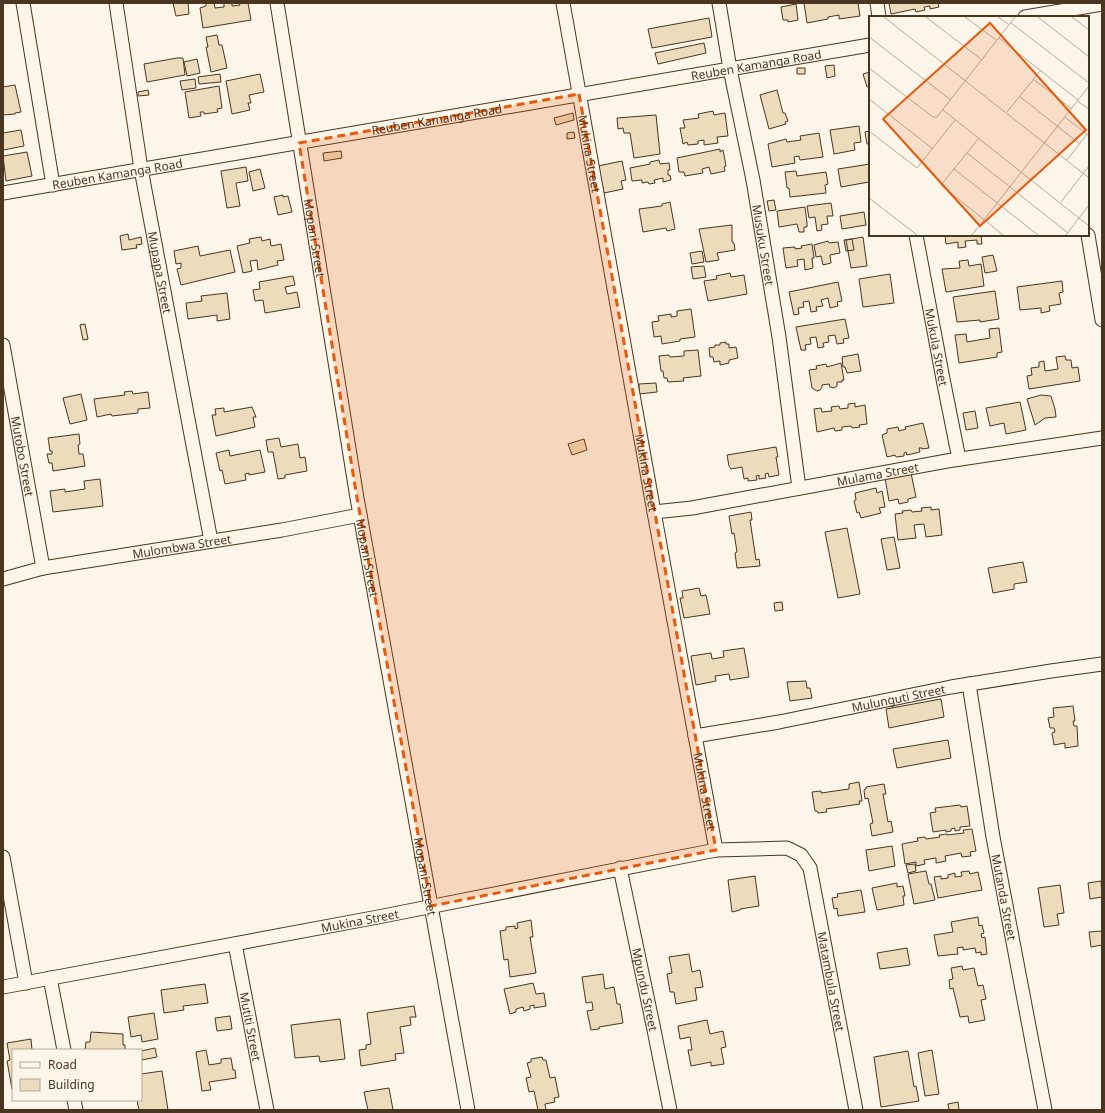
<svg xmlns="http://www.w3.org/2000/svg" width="1105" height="1113" font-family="'Noto Sans',sans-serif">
<rect width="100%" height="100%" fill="#fbf6e9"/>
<path fill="#ecdcbc" stroke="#4a3520" d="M173 3H188L189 14 176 16Z
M206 3H214L215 8 224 7V3H232V6L240 5 239 3H248L251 20 203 28 200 8 206 6Z
M804 3H858L860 16 839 19V15L828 17V19L807 23Z
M889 3H938L939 7 930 9V6L924 7 925 10 916 12 915 9 891 14Z
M796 4 798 20 788 22V20H783L781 7Z
M709 18 712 37 652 48 648 29Z
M217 35 219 45H222L227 68 211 72 206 47H208L206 37Z
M704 43 706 53 658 64 655 53Z
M177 58H183L185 75 147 82 144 64Z
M197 59 200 73 187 76 184 62Z
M834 65 835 76 827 78 825 66Z
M797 68H805V74H797Z
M870 72V86L867 87 863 74Z
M220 74 221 82 199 84 198 77Z
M260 74 264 92 249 95 251 103H248L250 110 232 114 226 81Z
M195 79 196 88 182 90 180 81Z
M15 85 21 112 15 113V114L3 115V87Z
M219 86 222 108 217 109 218 112 204 114V112H200L201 116 189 118 185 92Z
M148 90 149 95 138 96V92Z
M777 90 783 113H785L788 121 785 122 786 124 769 129 760 95Z
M713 111 714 115 725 113 728 136 717 137 718 143 704 145V140L698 141V144L688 145 687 142 683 144 680 128H685L683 120 699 118 698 114Z
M573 113 574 120 556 125 554 118Z
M656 115 660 154 634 158 630 133H624L623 128 618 129 617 118Z
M859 126 861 142 854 143 855 150 834 154 830 130Z
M21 130 24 146 3 150V133Z
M870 131V144H867L865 132Z
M574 132 575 138 567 139V133Z
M819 133 823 157 800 160 799 156 794 157 795 163 772 167 768 144 786 139 787 142 801 140 800 136Z
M720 149V152L723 150 726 166 724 167 725 171 711 174 709 167 702 169 703 173 685 176 684 172H679L677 158Z
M341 151 342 158 324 161 323 153Z
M27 152 32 176 6 181 3 156Z
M659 160 660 164 669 163 670 170H668V175H670L671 180 663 182V178L654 180 655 183 649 184 648 182 642 183V180L632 181 630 168 650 164V162Z
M622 161 626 180 621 181 623 189 604 193 598 166Z
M870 164V188L869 182 841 187 838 169Z
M246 167 248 181 236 183 240 206 227 208 221 171Z
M260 169 265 188 253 191 249 172Z
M796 171 797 176 826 172 828 184 825 185 826 193 790 197 789 188H787L785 172Z
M283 195V197L288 196 292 212 278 215 274 197Z
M774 200 776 210 769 211 767 201Z
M670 202 675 229 667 231 666 228 643 232 639 209 662 206V204Z
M831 203 833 216H827L828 224 821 225 822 230 817 231 815 217 809 218 807 206Z
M805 207 807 223V227H804V232H799L797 224 779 227 777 211Z
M864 212 866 225 842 229 840 216Z
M732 225V242L734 243 735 250 717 253 719 260 706 262 699 229Z
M128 234 129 240 141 237 142 244 136 245 137 248 122 250 120 236Z
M945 235H981L982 244H977V240L965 241 966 247 958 248V242L946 244Z
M261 237 262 241 270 239 271 246 281 244 284 260 277 261 278 265 258 270 257 260 250 261 252 271 243 273 237 246 250 243 249 239Z
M863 237 867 266 851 268 846 240Z
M852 239 854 250 846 251 844 240Z
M828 241 829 243 838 242 840 253 830 255 831 263 823 265 821 256 816 257 814 245Z
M812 244 814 258H812L813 268 805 270 804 259 797 260 798 266 786 268 783 248 795 247V249L802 248 801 246Z
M198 246 200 256 230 250 235 272 181 285 177 269 181 268V263L176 264 174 251Z
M702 251 704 262 692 264 690 253Z
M993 255 997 271 985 273 982 257Z
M968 260 969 266 981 264 984 286 946 292 942 269 960 268 959 261Z
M704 266 706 277 693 279 691 267Z
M730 273 731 277 744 275 747 294 708 301 704 281 717 279 716 276Z
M890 274 894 303 863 307 859 279Z
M293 276 295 285 285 287 287 294 297 292 300 307 265 313 263 300 255 301 253 290 260 289 259 282Z
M1062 281 1063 292 1059 293 1061 304 1049 306 1050 311 1041 313V308L1020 310 1017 287Z
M838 282 842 301 837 302 838 306 830 308 828 298 821 300 823 306 816 307 817 311 811 312 809 301 803 302 804 307 798 308 799 314 794 315 789 292Z
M995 291 999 319 980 322V320L957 322 953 297Z
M227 293 230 319 217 321V315L188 319 186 303 202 301 201 296Z
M691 309 695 337 680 339V341L662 344 661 336 654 337 652 322 659 321 658 316 671 314V317L677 316V311Z
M845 319 849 338 843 339 844 343 837 344 835 335 828 336 829 342 823 343 824 347 818 348 816 337 810 338 811 344 805 345 806 350H801L796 327Z
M85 324 88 339 83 340 80 325Z
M999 328 1002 352 997 353V357L959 363 955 335 966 334 967 342 990 338 989 329Z
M726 342V344H729V348L736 347 738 358 729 360V363L720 365V361L714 362 713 357H710L709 348 715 347V345H720V343Z
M698 350 701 376 683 378 684 381 668 382 667 378H664L663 371H661L659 356 669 355 670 357 684 356V351Z
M858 354 861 371 847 373 845 367H843L842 357Z
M1065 356 1066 360H1071L1072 368 1078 367 1080 381 1029 389 1027 376 1032 375 1031 368 1039 367V362L1044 361 1045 371 1058 369 1056 357Z
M841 363 844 380H842V382H837V386L834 388 830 387 829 384 822 385V387L820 390 817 391 812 388 809 370 817 369 816 366 826 364 827 367Z
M656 383 657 392 639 394V384Z
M132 391 133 394 148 392 150 408 138 409V413L112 416 111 414 97 417 94 399 125 395 124 392Z
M81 394 87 420 70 424 63 398Z
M1041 395 1051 396 1055 409 1056 417 1045 418 1035 425 1027 399Z
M1020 402 1026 430 1006 434 1004 423 990 426 986 408Z
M855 403V407L865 405 867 424 859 425 860 427 852 428 851 426 842 427V430L835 431 834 428 817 432 814 409 821 408 822 412 832 411 831 407 839 406 840 409 848 408V404Z
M252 407 256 417H253L255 427 216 436 212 415H216L215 409 224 408V412Z
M975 411 978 428 966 430 963 413Z
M923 423 929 448 922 449V448H919L920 452 907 455 906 452 904 453V456L896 457 895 455 887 457 882 435 887 433V429L898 427 899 431 906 429 905 427Z
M79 434 80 444 78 445 79 454H83L85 466 53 471 52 463H49L47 454H52V451H50L48 438Z
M279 438 281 447 298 444 300 458 305 457 307 471 285 475V478L278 479 273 452H268L266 440Z
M584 439 587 450 572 455 568 444Z
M776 447 778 457H776L779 475 769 477 768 473 765 474 766 478 759 479V475L756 476 757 480 748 481V478L744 479 742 467 731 469 729 466 727 455Z
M229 450 230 456 260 450 265 472 249 475V473L245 474 246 480 225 484 222 470 220 471 216 453Z
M911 473 916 497 908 499V502L899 504 898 499 889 501 885 478Z
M100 479 103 506 53 512 50 491 65 489V492L85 489 84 481Z
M876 488 877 493 882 491 885 507 879 508 881 513 861 518 859 512 857 513 854 501 856 500 855 493Z
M931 507V510L939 509 942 535 926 537 924 524 914 525 916 538 898 540 895 514 903 513 902 511 911 510 912 512 922 511 921 508Z
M751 512 752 520H750L756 560 759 559 760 566 737 568 735 553 737 552 734 533 732 534 729 516Z
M847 528 860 594 838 598 825 532Z
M894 537 900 568 887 570 881 539Z
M1023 562 1027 582 1014 584V589L993 593 988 568Z
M699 588 701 596 706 595 710 614 684 618 680 598H683L682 591Z
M782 602 783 610 775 611 774 603Z
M744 648 749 677 730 680 729 674 715 676 716 681 696 685 691 656 711 653 712 659 724 657 723 651Z
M806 681 807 688H810L812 698 790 701 787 682Z
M941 699 944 717 889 728 886 709Z
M1073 706 1075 721H1073L1074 726H1077L1078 746 1065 748V743L1054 745 1052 733 1055 732 1054 728H1050L1048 718 1054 717 1053 708Z
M948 740 951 758 897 768 893 749Z
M859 782 862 801H859L860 804 826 809 827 812 818 813 817 811H815L812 792 821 791V793L849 789V784Z
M884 784 886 794H883L888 822 891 821 893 832 872 836 870 824 873 823 868 798 865 799 864 790 866 789V787Z
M960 805 961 807 967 806 970 826 960 827V830L955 831V828L951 829V831L946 832V830L933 832 930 813 936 812 935 808Z
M972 829 976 851 970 852 971 856 962 857 961 853 945 856 946 861 936 863V858L924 860 925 864 916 866V862L905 864 902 844 918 841 917 838 925 837 926 839 940 837 939 835 947 834V835L964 833 963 830Z
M892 846 895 866 869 871 866 850Z
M915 864 916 871 908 873 906 865Z
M926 871 929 884H931L935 900 914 904 908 874Z
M969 871 970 874 978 872 982 890 938 898 934 877 941 876V879L948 878V875L955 873V877L962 876 961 872Z
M755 876 759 906 740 909V910L732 912 728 880Z
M1101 881 1102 897 1090 899 1088 883Z
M897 883V887L903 886 905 896H903L904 905 877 910 872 888Z
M1060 885 1064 913 1057 914 1059 925 1044 927 1038 888Z
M861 890 865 912 838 916 837 908 834 909 832 898 838 897 837 894Z
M978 917 979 926 982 925 984 933 981 934 982 938 985 937 987 954 981 955V952L976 953 975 948 963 950V947L957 948 958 954 938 956 934 935 953 932 951 922Z
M531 920 533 937H530L536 973 510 977 508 959 504 960 500 931 506 930V927L515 926V929L518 928 517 923Z
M1102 931V945L1091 947 1089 932Z
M907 948 910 965 880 969 877 953Z
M689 954 692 972 700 970 703 987 695 988 697 1000 676 1004 674 992H670L667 974 672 973 669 957Z
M962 966 963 970 974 968 978 986 983 985 986 999 981 1000 985 1020 969 1023 968 1016 960 1017 953 988 950 989 949 980 953 979 951 968Z
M603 974 605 989 614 987 617 1004H620L623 1023 599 1027V1029L591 1030 587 1011 593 1010V1009L592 1002 586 1003 582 977Z
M533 983 536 994 544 993 546 1006 534 1008V1005L530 1006V1009L524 1011 523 1007 516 1009V1012L510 1014 504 989Z
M205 984 208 1003 183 1006 184 1010 164 1013 161 990Z
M414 1006 416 1017H410L411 1025 400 1027 404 1053 395 1054 396 1060 361 1066 359 1050 366 1049V1045L371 1044 367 1013Z
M154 1013 158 1039 142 1042 141 1035 131 1037 128 1017Z
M230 1016 232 1029 217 1031 215 1018Z
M340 1019 345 1059 320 1062 319 1056 295 1058 291 1025Z
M707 1020 710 1034 723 1031 726 1047 721 1048 724 1064 711 1066V1062L691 1066 688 1050H692L690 1037 680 1039 678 1026Z
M91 1032 123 1034V1045H125V1050H85L86 1042H90Z
M31 1039 32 1050H13L12 1089 7 1061 10 1060 7 1043Z
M155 1048 157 1057 142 1060 141 1051Z
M206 1050 209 1065 221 1063V1059L231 1058 233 1070H235L236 1078 209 1082 211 1090 202 1091 196 1052Z
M932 1050 939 1094 925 1096 918 1053Z
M908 1051 914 1087 916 1086 919 1101 881 1107 874 1057Z
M542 1057 543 1060H546L550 1078 555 1077 559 1097 554 1098 555 1102 545 1104 546 1110H538L534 1091 529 1092 526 1078 531 1077 527 1063 531 1062V1059Z
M162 1071 168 1110H139L137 1100H141V1074Z
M389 1088 393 1110H368L364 1092Z
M958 1102 959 1110H949L948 1104Z"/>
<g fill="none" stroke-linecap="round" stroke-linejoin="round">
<defs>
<g id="minor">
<path d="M23 3 53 185"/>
<path id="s1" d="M116 3 141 169 211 541"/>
<path id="s2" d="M277 3 357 498 468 1110"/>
<path id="s3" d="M563 3 654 512 716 850"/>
<path id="s4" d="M719 3 730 69 753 180 779 337 799 488"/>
<path d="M877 3 879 17"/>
<path d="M1025 17 1102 4"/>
<path id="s5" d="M3 193 870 45"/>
<path id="s6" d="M916 235 943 379 959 459"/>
<path d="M1088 235 1102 320"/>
<path id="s7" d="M3 345 43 568"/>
<path id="s8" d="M654 512 692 508 947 461 1102 438"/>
<path id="s9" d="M3 579 43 568 282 530 360 515"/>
<path id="s10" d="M969 684 993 837 1045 1110"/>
<path id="s11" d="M695 736 779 722 951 687 1051 671 1102 664"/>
<path d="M3 857 26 983"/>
<path id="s12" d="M620 868 653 1025 670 1110"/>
<path id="s13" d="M235 944 267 1110"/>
<path d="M50 978 64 1050"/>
<path id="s14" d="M3 987 378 917 716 850 787 848 801 855 810 868 856 1110"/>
<path d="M74 1100 76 1110"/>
</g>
</defs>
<use href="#minor" stroke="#4a3520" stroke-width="15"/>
<use href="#minor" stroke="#fbf6e9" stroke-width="13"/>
</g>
<path fill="#e8590c" fill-opacity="0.2" stroke="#e8590c" stroke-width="3" stroke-dasharray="8 5" stroke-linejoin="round" d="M579 94 716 850 431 906 357 498 299 143Z"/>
<g text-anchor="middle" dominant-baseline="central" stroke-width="3" stroke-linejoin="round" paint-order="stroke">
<g font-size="12" fill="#4a3520" stroke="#fbf6e9">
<text stroke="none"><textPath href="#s5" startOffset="764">Reuben Kamanga Road</textPath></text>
<text stroke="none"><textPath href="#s5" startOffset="440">Reuben Kamanga Road</textPath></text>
<text stroke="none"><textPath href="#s3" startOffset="153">Mukina Street</textPath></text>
<text stroke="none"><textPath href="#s5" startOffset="116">Reuben Kamanga Road</textPath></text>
<text stroke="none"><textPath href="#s2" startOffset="238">Mopani Street</textPath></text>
<text stroke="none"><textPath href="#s4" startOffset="246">Musuku Street</textPath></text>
<text stroke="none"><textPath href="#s1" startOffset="273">Mupapa Street</textPath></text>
<text stroke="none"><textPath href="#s6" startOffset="114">Mukula Street</textPath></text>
<text stroke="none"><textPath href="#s7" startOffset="113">Mutobo Street</textPath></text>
<text stroke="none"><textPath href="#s3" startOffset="477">Mukina Street</textPath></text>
<text stroke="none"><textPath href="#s8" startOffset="227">Mulama Street</textPath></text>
<text stroke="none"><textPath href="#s9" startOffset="182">Mulombwa Street</textPath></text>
<text stroke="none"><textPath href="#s2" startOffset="562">Mopani Street</textPath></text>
<text stroke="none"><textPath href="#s11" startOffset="207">Mulunguti Street</textPath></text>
<text stroke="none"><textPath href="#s3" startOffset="801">Mukina Street</textPath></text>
<text stroke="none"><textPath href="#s2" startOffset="886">Mopani Street</textPath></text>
<text stroke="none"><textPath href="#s10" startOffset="216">Mutanda Street</textPath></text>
<text stroke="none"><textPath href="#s14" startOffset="363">Mukina Street</textPath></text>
<text stroke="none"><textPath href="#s14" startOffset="944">Matambula Street</textPath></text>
<text stroke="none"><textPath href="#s12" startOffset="124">Mpundu Street</textPath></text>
<text stroke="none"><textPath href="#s13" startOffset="84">Mutiti Street</textPath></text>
</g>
</g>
<g transform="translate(869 16)">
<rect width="220" height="220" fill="#fbf6e9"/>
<path fill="none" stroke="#b4a999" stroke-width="1" d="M15 1 220 162M57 1 113 44M96 1 127 24M129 1 139 8M169 1 220 41M203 1 220 14M141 6 220 67M0 21 82 84M130 22 209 84M0 52 64 101H68L146 1M164 63 203 93M150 80 211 128M0 83 64 133M208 85 220 93M74 94 220 210M138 96 172 54M196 101 220 120M0 115 48 152 86 104M110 122 72 169 134 219M98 137 199 217M198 144 218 118M85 153 169 219M0 182 48 219M192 186 220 150M103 219 220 70M197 219 220 189"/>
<path fill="#e8590c" fill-opacity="0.15" stroke="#e8590c" stroke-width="2" d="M121 7 217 114 111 210 14 103Z"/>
<rect width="220" height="220" fill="none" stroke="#4a3520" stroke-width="2"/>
</g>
<rect width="1105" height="1113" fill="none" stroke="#4a3520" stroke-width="8"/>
<rect x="12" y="1049" width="130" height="52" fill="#fbf6e9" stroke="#b4a999"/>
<rect x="20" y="1062" width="20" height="6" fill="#fbf6e9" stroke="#b4a999"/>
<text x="48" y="1069" font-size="12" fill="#4a3520">Road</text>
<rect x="20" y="1079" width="20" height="12" fill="#ecdcbc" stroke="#b4a999"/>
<text x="48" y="1089" font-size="12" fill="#4a3520">Building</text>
</svg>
